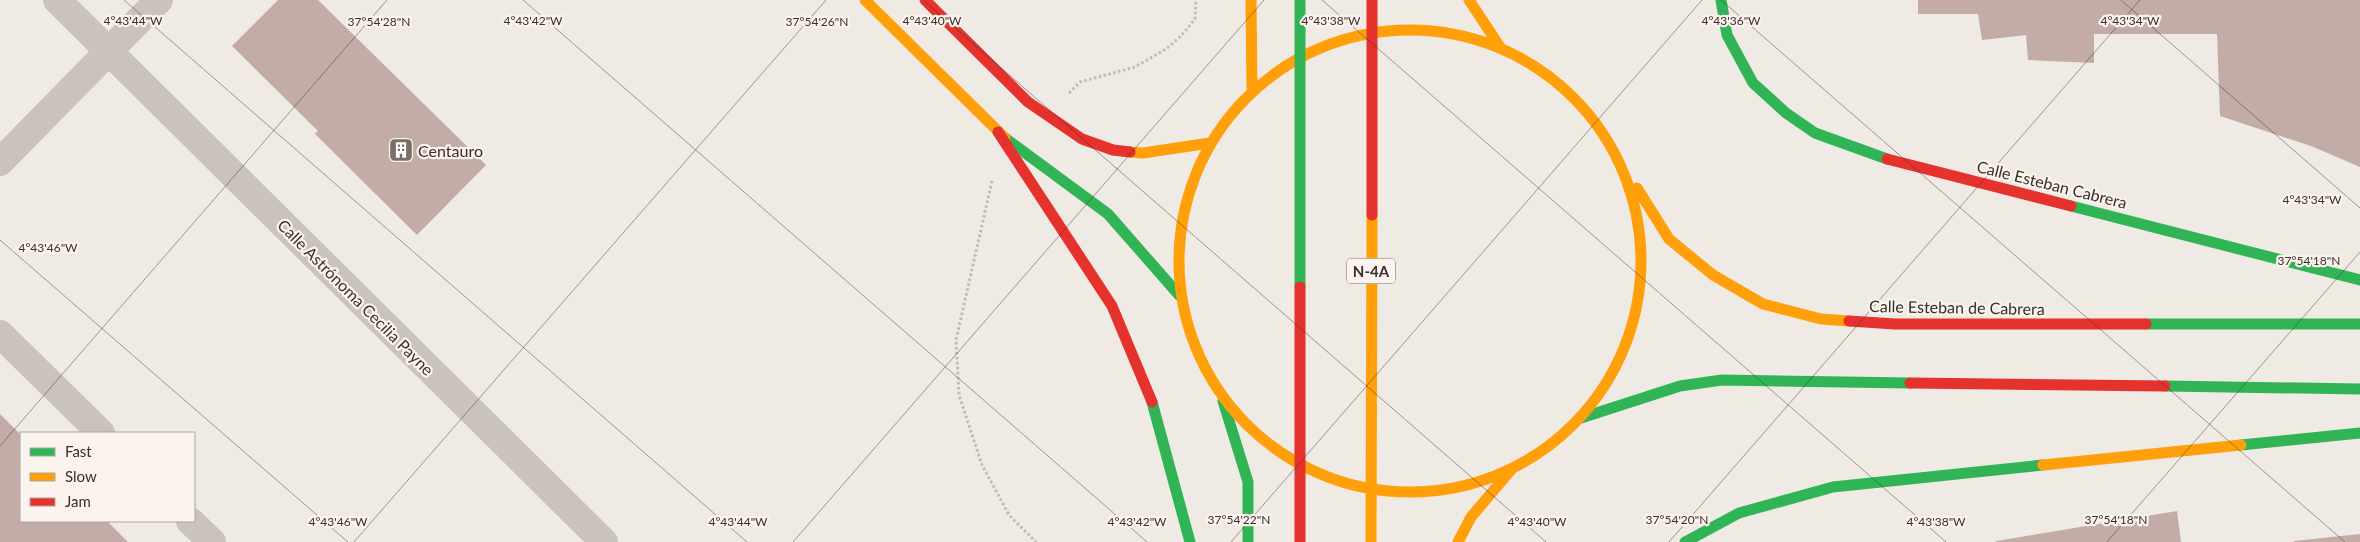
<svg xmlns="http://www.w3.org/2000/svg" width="2360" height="542" font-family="Lato,sans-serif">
<rect width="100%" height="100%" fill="#f0eae4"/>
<path fill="#c3aca5" d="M278 0H318L486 165 417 235 315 134 318 131 232 46Z
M1918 0H2360V167L2311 146 2220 116 2217 34H2094V63L2028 60 2026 35 1982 40 1978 14H1918Z
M0 414 21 435V521H107L128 542H0Z
M2177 511 2181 542H1996V541Z
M2360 534V542H2294V541Z"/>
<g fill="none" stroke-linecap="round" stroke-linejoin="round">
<path stroke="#c2bab5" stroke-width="3" stroke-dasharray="2.5 2.5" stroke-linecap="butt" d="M1069 93 1080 82 1135 67 1166 49 1181 36 1195 19 1196 0
M992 181 956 340 959 395 982 465 1009 515 1036 542"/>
<path stroke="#c9c2bd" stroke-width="28" d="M57 0 604 542
M0 162 159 0
M0 334 101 433
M190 521 212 542"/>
<path stroke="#30b455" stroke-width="11" d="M1721 0 1727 35 1753 83 1786 113 1815 133 1887 159
M1005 138 1108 214 1179 295
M2071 206 2360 280
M2146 324H2360
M2165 386 2360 389
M1223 401 1248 482V542
M1152 402 1190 542
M1581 418 1680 386 1722 380 1910 383
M2241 445 2360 433
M1685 542 1739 513 1833 487 2043 465"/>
<path stroke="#ff9f0a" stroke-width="11" d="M865 0 1005 138
M1251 0 1252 90
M1469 0 1500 47
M1179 261a231 231 0 1 1 462 0a231 231 0 1 1-462 0Z
M1130 152 1143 153 1210 143
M1637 188 1669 239 1713 275 1763 304 1821 319 1849 321
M2043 465 2241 445
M1458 542 1471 517 1511 470"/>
<path stroke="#e5322d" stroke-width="11" d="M925 0 1028 102 1082 139 1113 150 1130 152
M998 132 1112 306 1152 402
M1887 159 2071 206
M1849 321 1895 324H2146
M1910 383 2165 386"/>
<path stroke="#30b455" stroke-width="11" d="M1300 0V287"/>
<path stroke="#ff9f0a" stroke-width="11" d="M1371 542 1372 215"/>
<path stroke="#e5322d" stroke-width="11" d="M1372 215V0
M1300 287V542"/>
</g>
<path fill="none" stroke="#3a2e2a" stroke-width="1" stroke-opacity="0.45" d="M124 0 747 542M523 0 1147 542M923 0 1546 542M1322 0 1946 542M1721 0 2345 542M2121 0 2360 208M0 240 348 542M0 446 387 0M354 542 826 0M793 542 1264 0M1231 542 1702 0M1669 542 2140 0M2107 542 2360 252"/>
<defs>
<symbol id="building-square" viewBox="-11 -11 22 22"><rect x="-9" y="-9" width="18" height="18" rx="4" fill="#7a706b" stroke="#fbf3ed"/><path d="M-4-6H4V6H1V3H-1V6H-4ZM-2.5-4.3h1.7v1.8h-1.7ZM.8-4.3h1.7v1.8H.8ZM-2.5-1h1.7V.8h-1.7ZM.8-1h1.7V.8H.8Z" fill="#fff"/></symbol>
</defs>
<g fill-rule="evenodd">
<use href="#building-square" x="387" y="136" width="28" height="28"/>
</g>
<g text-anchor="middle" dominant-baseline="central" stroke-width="4.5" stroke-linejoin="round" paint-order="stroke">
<rect fill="#fbf3ed" stroke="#746964" stroke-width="1" x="1347" y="258.5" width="48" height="25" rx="4"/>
<g font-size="15" font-weight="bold" fill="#3a2e2a">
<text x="1371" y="271">N-4A</text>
</g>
<g font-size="16" fill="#3a2e2a" stroke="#fbf3ed" text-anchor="start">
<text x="418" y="150">Centauro</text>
</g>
<g font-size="16" fill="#3a2e2a" stroke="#fbf3ed">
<text transform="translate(2052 184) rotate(14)">Calle Esteban Cabrera</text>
<text transform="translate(356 297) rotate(45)">Calle Astrónoma Cecilia Payne</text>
<text transform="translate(1957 307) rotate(1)">Calle Esteban de Cabrera</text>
</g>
</g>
<g font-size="12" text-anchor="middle" fill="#3a2e2a" stroke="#fbf3ed" stroke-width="4.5" stroke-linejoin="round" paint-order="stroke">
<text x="133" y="25">4°43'44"W</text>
<text x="533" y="25">4°43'42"W</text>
<text x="932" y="25">4°43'40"W</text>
<text x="2130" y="25">4°43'34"W</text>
<text x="1331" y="25">4°43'38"W</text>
<text x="1731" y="25">4°43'36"W</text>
<text x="379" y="26">37°54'28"N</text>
<text x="817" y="26">37°54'26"N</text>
<text x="2312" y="204">4°43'34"W</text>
<text x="48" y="252">4°43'46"W</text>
<text x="2309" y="265">37°54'18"N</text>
<text x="1239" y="524">37°54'22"N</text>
<text x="1677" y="524">37°54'20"N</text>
<text x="2116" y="524">37°54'18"N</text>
<text x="338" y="526">4°43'46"W</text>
<text x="738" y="526">4°43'44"W</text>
<text x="1137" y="526">4°43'42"W</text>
<text x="1537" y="526">4°43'40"W</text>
<text x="1936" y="526">4°43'38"W</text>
</g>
<rect x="20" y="432" width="175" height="90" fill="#fbf3ed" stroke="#aea49f"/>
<rect x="30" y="448" width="25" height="8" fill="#30b455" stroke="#aea49f"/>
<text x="65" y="457" font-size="15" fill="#3a2e2a">Fast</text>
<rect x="30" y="473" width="25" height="8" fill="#ff9f0a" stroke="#aea49f"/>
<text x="65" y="482" font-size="15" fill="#3a2e2a">Slow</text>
<rect x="30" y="498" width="25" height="8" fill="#e5322d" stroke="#aea49f"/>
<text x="65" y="507" font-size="15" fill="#3a2e2a">Jam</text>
</svg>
